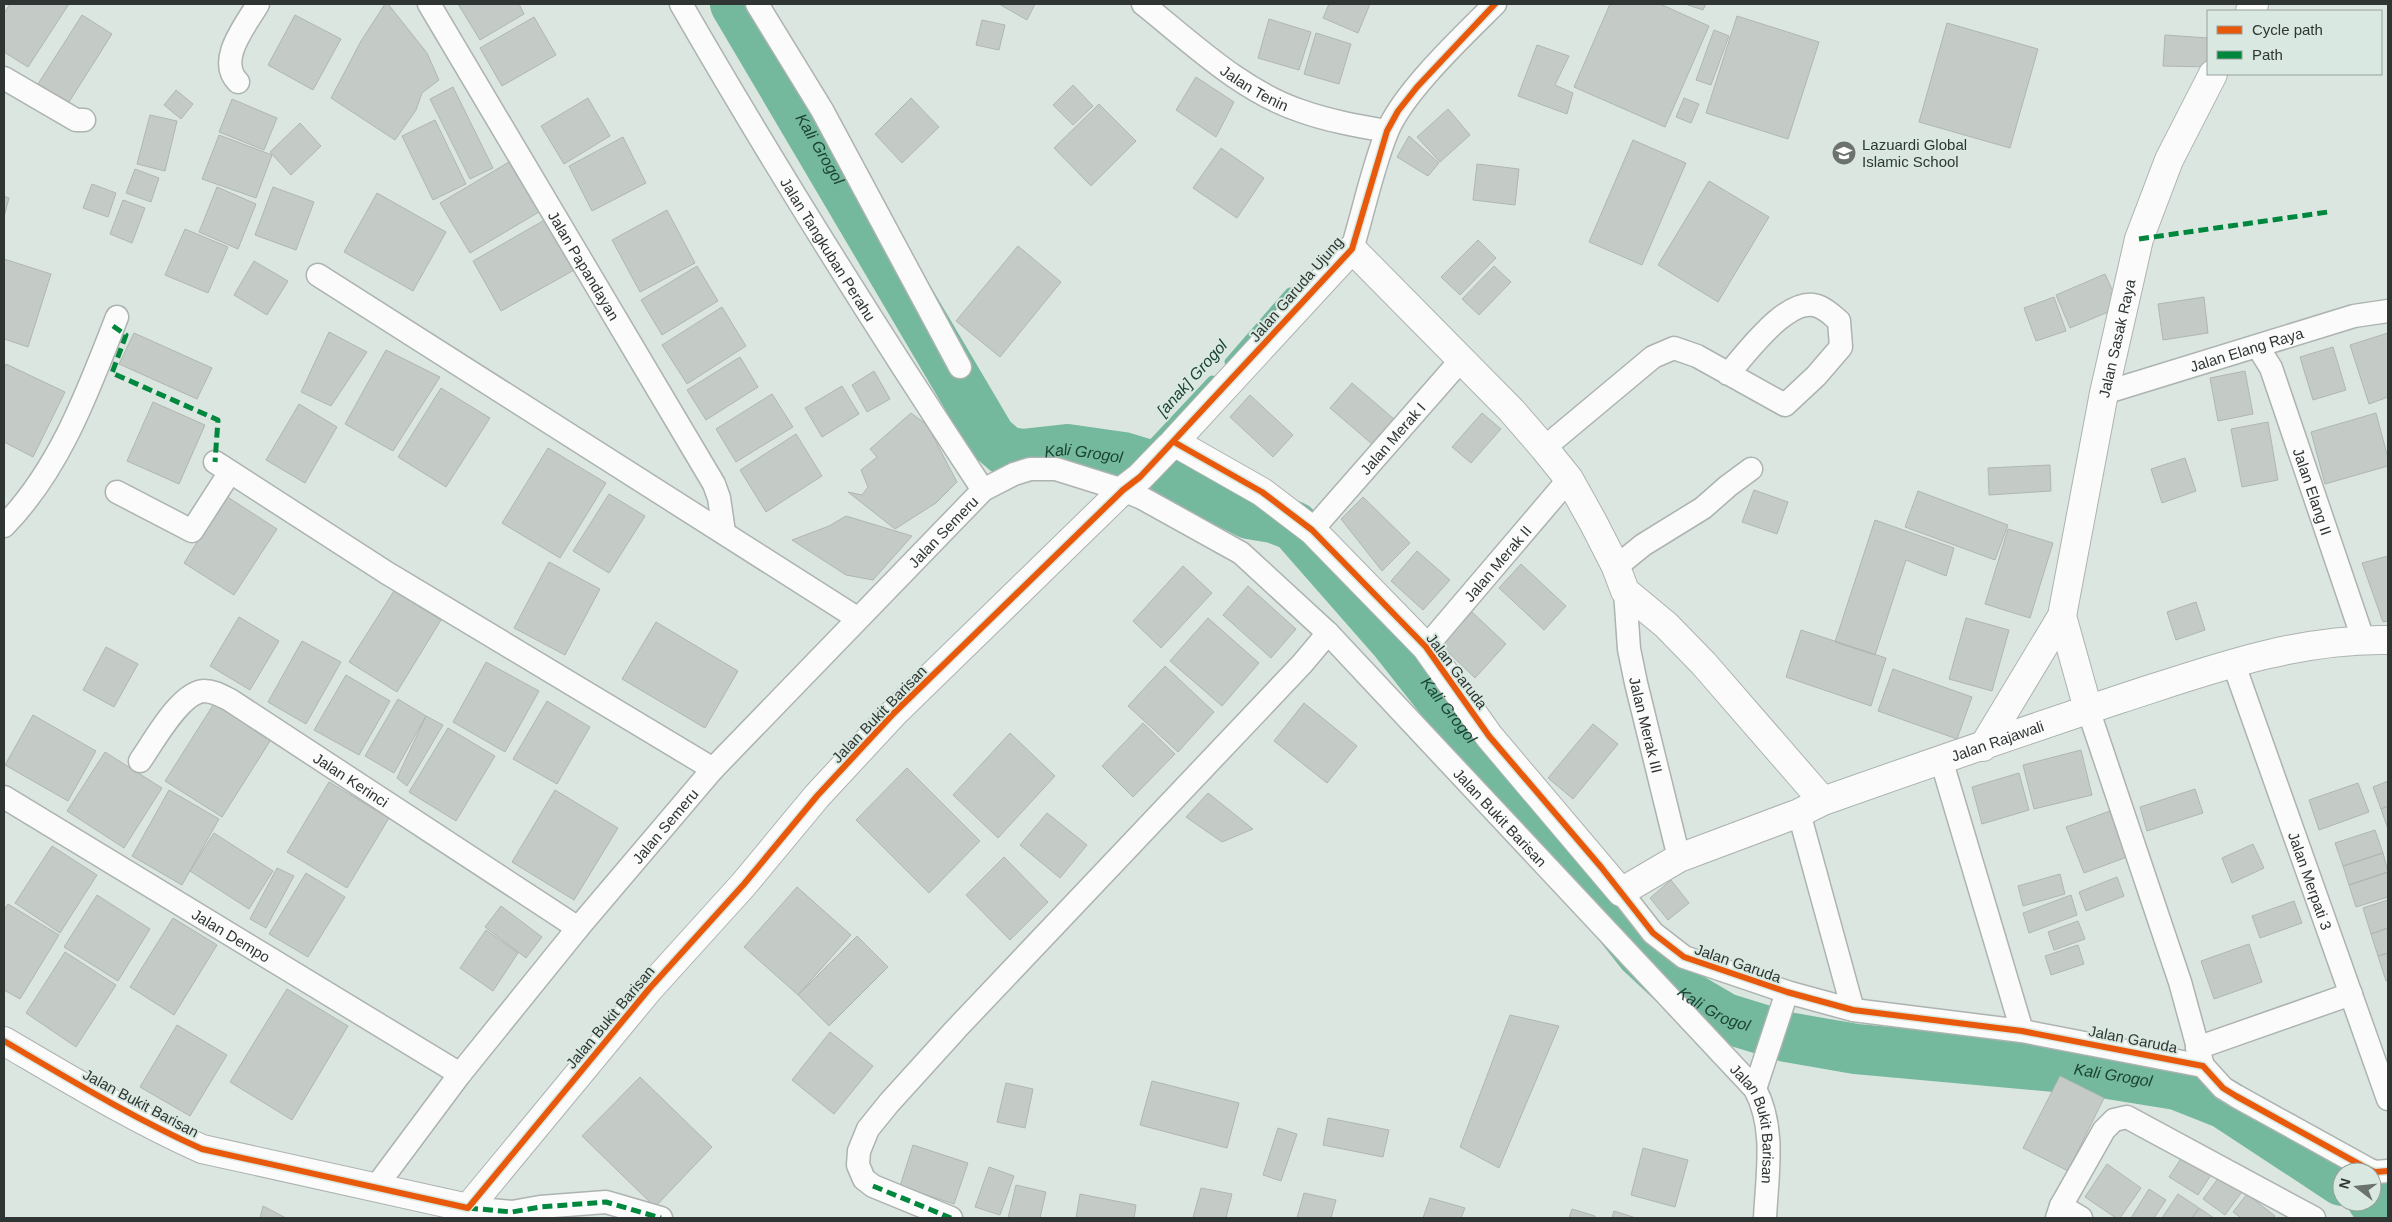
<svg xmlns="http://www.w3.org/2000/svg" width="2392" height="1222" font-family="Helvetica,sans-serif">
<rect width="100%" height="100%" fill="#dce6e1"/>
<g fill="none" stroke-linecap="round" stroke-linejoin="round">
<path stroke="#74b89d" stroke-width="9" d="M1229 362 1290 292
M1136 461 1212 380"/>
<g stroke="#74b89d" stroke-width="50">
<path id="s1" d="M735 4 991 438 1006 451 1022 454 1067 449 1123 457 1156 467 1249 514 1273 518 1294 526 1394 640 1641 953 1686 995 1725 1018 1787 1037 1856 1049 2078 1069 2177 1085 2225 1104 2342 1181"/>
<path d="M2372 1200 2388 1207"/>
</g>
</g>
<path fill="#c4cbc7" stroke="#afb6b3" d="M10 4H69L28 67 4 52V13Z
M385 4H388L427 53 439 80 422 93 416 110 395 140 331 98 361 41Z
M458 4H519L524 14 480 40Z
M999 4H1035L1027 20Z
M1329 4H1370L1358 33 1323 18Z
M1610 4H1660L1709 26 1665 127 1574 87Z
M1685 4H1706L1703 10Z
M82 15 112 34 69 102 38 84Z
M295 15 341 39 313 90 268 65Z
M1737 16 1819 42 1788 139 1706 113Z
M534 17 556 55 502 86 480 48Z
M1269 19 1311 32 1299 70 1258 58Z
M982 20 1005 25 999 50 976 45Z
M1947 23 2038 49 2010 148 1919 122Z
M1714 30 1729 36 1711 85 1696 80Z
M1316 33 1351 44 1339 84 1304 74Z
M2165 35 2208 38V67L2163 66Z
M1537 45 1569 56 1555 85 1573 93 1567 114 1518 96Z
M1196 77 1234 102 1216 137 1176 110Z
M1073 85 1093 106 1073 125 1053 105Z
M453 87 493 168 470 179 430 99Z
M176 90 193 104 181 119 164 105Z
M588 98 610 136 564 164 541 126Z
M911 98 939 127 902 163 875 134Z
M1684 98 1699 104 1691 123 1676 117Z
M232 99 277 118 264 150 219 132Z
M1099 104 1136 141 1091 186 1054 148Z
M1448 109 1470 135 1440 162 1417 137Z
M150 115 177 121 165 171 137 164Z
M435 120 466 184 433 200 402 136Z
M300 123 321 146 291 175 270 152Z
M219 135 272 155 256 198 202 179Z
M1409 136 1439 163 1428 176 1397 157Z
M623 137 646 183 592 211 569 166Z
M1633 140 1686 163 1642 265 1589 242Z
M1221 148 1264 178 1237 218 1193 188Z
M509 162 539 212 470 253 440 203Z
M1477 164 1519 169 1515 205 1473 200Z
M135 169 159 178 151 202 126 193Z
M1709 181 1769 217 1718 302 1658 265Z
M92 184 116 193 108 217 83 208Z
M217 187 256 204 238 249 199 232Z
M273 187 314 202 296 250 255 235Z
M377 193 446 232 413 291 344 252Z
M4 196 9 198 4 217Z
M123 200 145 208 132 243 110 234Z
M667 210 695 263 640 292 612 240Z
M548 218 576 269 501 311 473 261Z
M185 229 228 247 208 293 165 275Z
M1478 240 1496 258 1460 295 1441 277Z
M1018 246 1061 282 1000 357 956 321Z
M4 259 51 274 28 347 4 339Z
M254 261 288 281 267 315 234 295Z
M697 266 718 301 662 335 641 300Z
M1494 266 1511 282 1479 315 1462 299Z
M2105 274 2120 307 2070 328 2056 295Z
M2054 297 2066 331 2036 341 2024 308Z
M2204 297 2208 333 2163 340 2158 304Z
M722 307 746 346 687 384 662 345Z
M329 332 367 352 331 406 301 392Z
M134 333 212 368 197 399 119 364Z
M2388 333V397L2369 404 2350 345Z
M2333 347 2346 390 2313 400 2300 357Z
M386 350 440 377 393 451 345 424Z
M740 357 758 387 706 420 687 390Z
M6 364 65 392 33 457 4 442V369Z
M874 371 890 399 867 412 852 385Z
M2245 371 2253 414 2218 421 2210 378Z
M1352 383 1394 419 1372 444 1330 408Z
M842 386 859 414 822 437 805 408Z
M441 388 490 418 446 487 398 457Z
M772 394 793 427 736 462 716 429Z
M1250 395 1293 435 1273 457 1230 417Z
M153 402 205 425 179 484 127 461Z
M299 404 337 427 305 483 266 460Z
M911 413 927 425 957 482 936 503 895 529 848 492 862 495 868 487 861 470 877 457 870 449Z
M1482 413 1501 429 1471 463 1452 447Z
M2376 413 2388 458V466L2325 484 2311 432Z
M2268 422 2278 480 2242 487 2231 429Z
M796 434 822 476 766 512 740 470Z
M548 448 606 483 560 558 502 523Z
M2185 458 2196 491 2162 503 2151 469Z
M2050 465 2051 491 1989 495 1988 468Z
M1754 490 1788 502 1777 534 1742 522Z
M1918 491 2008 525 1995 560 1905 527Z
M609 494 645 516 609 573 573 551Z
M226 496 277 529 234 595 184 563Z
M1363 497 1410 543 1382 571 1341 519Z
M846 516 912 536 873 580 846 575 792 540 829 526Z
M1875 520 1954 548 1946 576 1906 560 1875 655 1835 642Z
M2008 529 2053 543 2030 618 1985 604Z
M1417 551 1450 580 1423 610 1391 581Z
M2388 556V621L2383 622 2362 563Z
M549 562 600 589 565 655 514 628Z
M1521 564 1566 606 1544 630 1499 588Z
M1183 566 1212 593 1161 648 1133 621Z
M1248 586 1296 629 1271 658 1223 615Z
M394 591 441 620 397 692 349 662Z
M2196 602 2205 630 2176 640 2167 612Z
M1472 612 1506 644 1475 678 1441 645Z
M239 617 279 641 250 690 210 666Z
M1208 618 1259 663 1222 706 1170 661Z
M1966 618 2009 630 1992 691 1949 679Z
M656 622 738 671 705 728 622 679Z
M1801 630 1886 658 1871 706 1786 677Z
M302 641 341 662 306 724 268 702Z
M106 647 138 664 114 707 83 690Z
M486 662 539 691 505 752 453 722Z
M1165 666 1214 712 1178 752 1128 706Z
M1893 669 1972 697 1957 739 1878 711Z
M346 675 390 701 359 755 314 730Z
M398 699 426 716 394 773 365 756Z
M547 701 590 727 557 784 513 759Z
M215 702 272 738 222 817 165 781Z
M1304 703 1357 746 1327 783 1274 741Z
M33 715 96 751 68 801 5 765Z
M426 716 443 725 407 786 397 778Z
M1143 723 1175 754 1133 797 1102 766Z
M1593 724 1618 744 1573 799 1548 778Z
M448 728 495 756 456 821 409 792Z
M1010 733 1055 776 998 838 953 795Z
M2081 750 2092 795 2034 809 2023 765Z
M105 752 162 788 124 848 67 811Z
M907 768 980 841 929 893 856 820Z
M2019 773 2029 810 1982 824 1972 787Z
M2388 781V806L2381 809 2373 787Z
M329 782 389 818 347 888 287 852Z
M2358 783 2369 812 2319 830 2309 800Z
M2195 789 2203 813 2147 831 2140 807Z
M169 790 219 819 182 885 132 856Z
M555 790 618 828 574 900 512 862Z
M1208 793 1253 829 1222 842 1186 817Z
M2388 806V829L2381 809Z
M2110 811 2127 857 2084 873 2066 827Z
M1047 813 1087 845 1060 878 1020 845Z
M2375 830 2383 853 2343 866 2335 843Z
M214 833 273 871 249 909 190 871Z
M2253 844 2264 868 2232 883 2222 858Z
M52 846 97 875 60 933 15 903Z
M2383 853 2388 872 2349 885 2343 866Z
M1004 857 1048 902 1010 940 966 895Z
M277 868 294 876 266 928 250 919Z
M2388 872V897L2356 907 2349 885Z
M306 873 345 897 308 957 269 934Z
M2060 874 2065 894 2023 906 2018 886Z
M2117 877 2124 896 2086 911 2079 892Z
M1671 880 1689 903 1668 920 1650 898Z
M797 887 851 935 798 995 744 947Z
M97 895 150 929 118 981 64 947Z
M2071 895 2077 915 2029 933 2023 913Z
M2388 900V928L2371 934 2363 908Z
M2294 901 2302 923 2260 938 2252 916Z
M8 904 59 935 20 999 4 990V910Z
M501 906 542 937 526 958 485 927Z
M173 918 217 945 174 1015 130 987Z
M2078 921 2085 939 2054 950 2048 932Z
M2388 928V953L2378 956 2371 934Z
M486 930 518 953 493 991 460 968Z
M857 936 888 967 829 1026 798 995Z
M2249 944 2262 982 2214 999 2201 961Z
M2078 945 2084 964 2051 975 2045 956Z
M65 952 116 985 76 1047 26 1013Z
M2388 953V980L2386 981 2378 956Z
M287 989 348 1026 292 1120 230 1082Z
M1510 1015 1559 1026 1499 1168 1460 1147Z
M177 1025 227 1055 190 1116 140 1087Z
M830 1032 873 1066 834 1114 792 1080Z
M2060 1076 2104 1098 2068 1171 2023 1148Z
M640 1077 712 1147 655 1207 582 1136Z
M1152 1081 1239 1103 1227 1148 1140 1125Z
M1006 1083 1033 1089 1025 1128 997 1122Z
M1328 1118 1389 1130 1383 1157 1323 1145Z
M1278 1128 1297 1134 1281 1181 1263 1175Z
M913 1145 968 1163 954 1204 900 1186Z
M1643 1148 1688 1160 1675 1207 1631 1195Z
M2182 1157 2211 1175 2198 1195 2169 1177Z
M2107 1164 2141 1188 2120 1218H2116L2085 1197Z
M989 1167 1014 1176 1000 1215 975 1207Z
M2222 1173 2244 1189 2225 1215 2203 1199Z
M1016 1185 1046 1192 1040 1218H1008Z
M1201 1188 1232 1194 1226 1218H1193Z
M2149 1189 2166 1200 2154 1218H2131Z
M1304 1193 1336 1200 1331 1218H1297Z
M1080 1194 1136 1205 1134 1218H1076Z
M2178 1194 2199 1208 2192 1218H2162Z
M2247 1194 2275 1216 2273 1218H2241L2233 1212Z
M1430 1198 1465 1208 1461 1218H1423Z
M263 1206 286 1218H260Z
M2199 1208 2214 1218H2192Z
M1572 1209 1595 1216V1218H1569Z
M1614 1211 1636 1218H1612Z"/>
<g fill="none" stroke-linecap="round" stroke-linejoin="round">
<defs>
<g id="street">
<path id="s2" d="M429 4 714 484 719 498 724 532"/>
<path id="s3" d="M681 4C776 169 878 331 983 490"/>
<path d="M757 4 822 110 960 367"/>
<path id="s4" d="M1143 4C1192 43 1241 91 1301 111 1329 121 1358 126 1387 131"/>
<path d="M4 78 76 120H84"/>
<path d="M238 82C216 60 246 25 258 4"/>
<path d="M1352 249C1364 210 1372 169 1387 132 1403 92 1464 35 1495 4"/>
<path d="M318 275 857 618"/>
<path id="s5" d="M2258 347 2271 368 2363 639"/>
<path id="s6" d="M2104 393 2354 316 2388 311"/>
<path d="M1544 448 1653 357 1674 348 1697 356 1785 405 1816 376 1841 347 1839 321C1833 316 1827 310 1820 307 1790 292 1746 354 1728 374"/>
<path d="M215 462 387 573 713 769"/>
<path d="M117 492 192 531 230 472"/>
<path d="M4 526C60 469 88 391 117 317"/>
<path id="s7" d="M1312 530 1461 360"/>
<path d="M1616 567 1643 545 1703 508 1728 486 1751 469"/>
<path id="s8" d="M1625 591 1629 649 1636 683 1679 858"/>
<path id="s9" d="M1426 647 1569 479"/>
<path id="s10" d="M2233 662 2388 1099"/>
<path d="M2088 709 2180 982 2203 1066"/>
<path d="M1941 759 2022 1031"/>
<path id="s11" d="M140 761C153 743 180 692 204 691 214 691 222 696 230 700L578 928"/>
<path id="s12" d="M4 797 460 1074"/>
<path d="M1799 813 1853 1010"/>
<path d="M1621 892 1653 933 1684 957 1787 992 1853 1010 2022 1031 2203 1066 2223 1088 2236 1096 2368 1169 2375 1172 2388 1171"/>
<path d="M2197 1048 2351 994"/>
<path d="M1755 1089 1787 992"/>
<path id="s13" d="M375 1188 460 1074 578 928 713 769 983 490 1014 474 1030 469H1056L1123 490 1142 498 1241 553 1328 633 1755 1089C1776 1128 1767 1175 1765 1218"/>
<path d="M2061 1206 2081 1218"/>
<path d="M468 1208 512 1212 540 1207 606 1202 661 1218"/>
<path d="M951 1218 873 1186 864 1179 858 1165 859 1151 868 1129 889 1103 957 1028 1302 664 1328 633"/>
<path d="M2057 1218 2061 1206 2104 1130 2114 1120 2127 1117 2314 1218"/>
</g>
<g id="secondary">
<path d="M2250 11 2254 4"/>
<path d="M2062 616 2088 709"/>
<path id="s14" d="M1983 747 2062 616 2104 393 2139 239 2169 160 2213 74"/>
<path id="s15" d="M1823 801 1704 664 1666 625 1625 591 1616 567 1593 522 1569 479 1544 448 1512 411 1352 249 1174 442 1262 492 1312 530 1426 647 1489 736 1621 892 1679 858 1799 813 1823 801C1922 766 2021 732 2120 699 2207 671 2295 638 2388 640"/>
<path d="M4 1041C69 1079 133 1118 202 1149L468 1208 649 989 744 884 817 796 894 713 1123 490 1140 477 1169 447"/>
</g>
</defs>
<use href="#street" stroke="#acb3b0" stroke-width="25"/>
<use href="#secondary" stroke="#acb3b0" stroke-width="30"/>
<use href="#street" stroke="#fafbfa" stroke-width="22"/>
<use href="#secondary" stroke="#fafbfa" stroke-width="28"/>
<path stroke="#00873e" stroke-width="5" stroke-dasharray="10 5" stroke-linecap="butt" d="M2139 239 2328 212
M113 326 126 335 112 373 218 420 215 462
M873 1186 951 1218
M468 1208 512 1212 540 1207 606 1202 661 1218"/>
<defs>
<path id="cycleway" d="M1174 442 1262 492 1312 530 1426 647 1489 736 1601 867 1653 933 1684 957 1787 992 1853 1010 2022 1031 2203 1066 2223 1088 2236 1096 2368 1169 2375 1172 2388 1171
M4 1041C69 1079 133 1118 202 1149L468 1208 649 989 744 884 817 796 894 713 1123 490 1140 477 1352 249 1387 131 1398 111 1417 87 1495 4"/>
</defs>
<use href="#cycleway" stroke="#d9e9e1" stroke-width="9"/>
<use href="#cycleway" stroke="#e8590c" stroke-width="6"/>
</g>
<defs>
<symbol id="school-disc" viewBox="-11 -11 22 22"><circle r="9.5" fill="#6c736f" stroke="#d9e9e1"/><path d="M0-5L7-2L0 1L-7-2ZM-4 1L0 2.5L4 1V4Q0 6-4 4Z" fill="#fff"/></symbol>
</defs>
<g fill-rule="evenodd">
<use href="#school-disc" x="1830" y="139" width="28" height="28"/>
</g>
<g text-anchor="middle" dominant-baseline="central" stroke-width="4" stroke-linejoin="round" paint-order="stroke">
<g font-size="15" fill="#2f3532" stroke="#d9e9e1">
<text stroke="none"><textPath href="#s4" startOffset="140">Jalan Tenin</textPath></text>
<text stroke="none"><textPath href="#s3" startOffset="286">Jalan Tangkuban Perahu</textPath></text>
<text stroke="none"><textPath href="#s2" startOffset="304">Jalan Papandayan</textPath></text>
<text transform="translate(1296 289) rotate(-49)">Jalan Garuda Ujung</text>
<text stroke="none"><textPath href="#s14" startOffset="436">Jalan Sasak Raya</textPath></text>
<text stroke="none"><textPath href="#s6" startOffset="149">Jalan Elang Raya</textPath></text>
<text stroke="none"><textPath href="#s7" startOffset="122">Jalan Merak I</textPath></text>
<text stroke="none"><textPath href="#s5" startOffset="155">Jalan Elang II</textPath></text>
<text stroke="none"><textPath href="#s13" startOffset="869">Jalan Semeru</textPath></text>
<text stroke="none"><textPath href="#s9" startOffset="110">Jalan Merak II</textPath></text>
<text transform="translate(1457 671) rotate(53)">Jalan Garuda</text>
<text transform="translate(879 714) rotate(-46)">Jalan Bukit Barisan</text>
<text stroke="none"><textPath href="#s8" startOffset="136">Jalan Merak III</textPath></text>
<text stroke="none"><textPath href="#s15" startOffset="2041">Jalan Rajawali</textPath></text>
<text stroke="none"><textPath href="#s11" startOffset="270">Jalan Kerinci</textPath></text>
<text stroke="none"><textPath href="#s13" startOffset="1579">Jalan Bukit Barisan</textPath></text>
<text stroke="none"><textPath href="#s13" startOffset="464">Jalan Semeru</textPath></text>
<text stroke="none"><textPath href="#s10" startOffset="232">Jalan Merpati 3</textPath></text>
<text stroke="none"><textPath href="#s12" startOffset="266">Jalan Dempo</textPath></text>
<text transform="translate(1738 963) rotate(19)">Jalan Garuda</text>
<text transform="translate(610 1017) rotate(-50)">Jalan Bukit Barisan</text>
<text transform="translate(2133 1039) rotate(11)">Jalan Garuda</text>
<text transform="translate(141 1103) rotate(28)">Jalan Bukit Barisan</text>
<text stroke="none"><textPath href="#s13" startOffset="1984">Jalan Bukit Barisan</textPath></text>
</g>
<g font-size="15" fill="#2f3532" stroke="#d9e9e1" text-anchor="start">
<text x="1862" y="144">Lazuardi Global<tspan x="1862" dy="17">Islamic School</tspan></text>
</g>
<g font-size="16" font-style="italic" fill="#1b4333" stroke="#d9e9e1">
<text stroke="none"><textPath href="#s1" startOffset="168">Kali Grogol</textPath></text>
<text transform="translate(1192 378) rotate(-48)">[anak] Grogol</text>
<text stroke="none"><textPath href="#s1" startOffset="602">Kali Grogol</textPath></text>
<text stroke="none"><textPath href="#s1" startOffset="1068">Kali Grogol</textPath></text>
<text stroke="none"><textPath href="#s1" startOffset="1471">Kali Grogol</textPath></text>
<text stroke="none"><textPath href="#s1" startOffset="1878">Kali Grogol</textPath></text>
</g>
</g>
<rect width="2392" height="1222" fill="none" stroke="#2f3532" stroke-width="10"/>
<rect x="2207" y="10" width="175" height="65" fill="#d9e9e1" stroke="#95a19b"/>
<rect x="2217" y="26" width="25" height="8" fill="#e8590c" stroke="#95a19b"/>
<text x="2252" y="35" font-size="15" fill="#2f3532">Cycle path</text>
<rect x="2217" y="51" width="25" height="8" fill="#00873e" stroke="#95a19b"/>
<text x="2252" y="60" font-size="15" fill="#2f3532">Path</text>
<g transform="translate(2357 1187) rotate(286)"><circle r="24" fill="#d9e9e1" stroke="#95a19b"/>
<path d="M0-4L9 19L0 12L-9 19Z" fill="#6c736f"/>
<text y="-8" font-size="14" font-weight="bold" text-anchor="middle" fill="#2f3532">N</text>
</g>
</svg>
